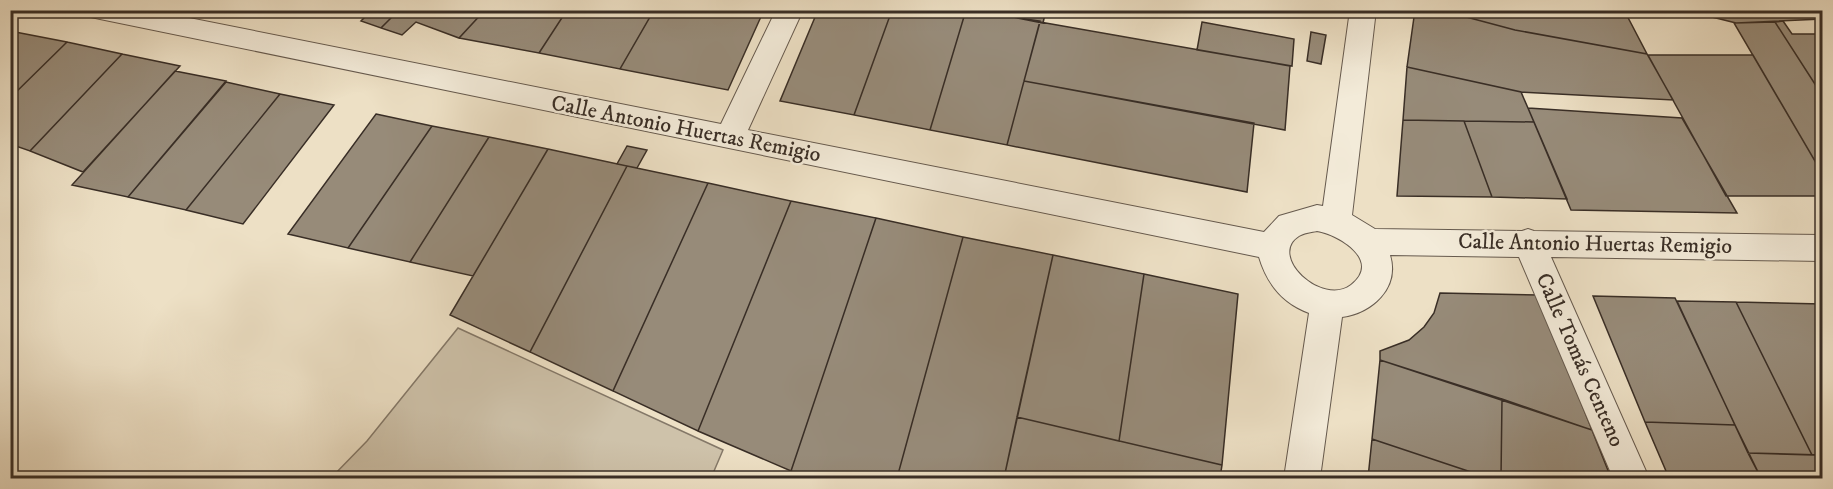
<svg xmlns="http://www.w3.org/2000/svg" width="1833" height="489" font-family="'IM FELL DW Pica',serif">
<rect width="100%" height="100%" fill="#ede0c5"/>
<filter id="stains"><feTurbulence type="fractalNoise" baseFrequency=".00333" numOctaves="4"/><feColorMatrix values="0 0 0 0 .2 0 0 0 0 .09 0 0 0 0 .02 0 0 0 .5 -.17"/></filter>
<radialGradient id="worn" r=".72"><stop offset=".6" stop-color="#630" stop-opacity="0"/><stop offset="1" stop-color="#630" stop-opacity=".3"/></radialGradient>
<path fill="#cec2aa" stroke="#847868" stroke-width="1.5" d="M458 328 723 450 711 478H331L367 441Z"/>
<path fill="#978b79" stroke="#392e26" stroke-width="1.5" d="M372 10H399L381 28 361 21Z
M399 10H485L459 38 416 22 402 35 381 28Z
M485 10H567L539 53 459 38Z
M567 10H654L620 69 539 53Z
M654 10H764L728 90 620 69Z
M818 10H892L854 115 780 101Z
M892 10H966L930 130 854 115Z
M966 10 1040 21 1007 145 930 130Z
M977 10H1046L1043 23Z
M1415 10H1440L1515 30 1647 54 1673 100 1521 92 1407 67Z
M1440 10H1624L1647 54 1515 30Z
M1684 10H1822V19L1736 23Z
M1783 21 1792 34H1822V95L1775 22Z
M1040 22 1290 66 1285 130 1024 81Z
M1202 22 1294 39 1292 66 1197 50Z
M1775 22 1822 95V173L1734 23Z
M10 31 67 42 10 98Z
M1311 32 1326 35 1321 64 1307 61Z
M67 42 122 54 30 151 10 144V98Z
M122 54 180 66 83 172 30 151Z
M1648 55H1753L1822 173V196H1726Z
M1407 67 1521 92 1534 122 1403 120Z
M175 71 226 81 128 197 72 185Z
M1024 81 1254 123 1247 192 1007 145Z
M226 82 280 94 186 210 128 197Z
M280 94 334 105 243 224 186 210Z
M1528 108 1682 118 1737 213 1571 210Z
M376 114 432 126 348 248 288 234Z
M1403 120 1464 121 1492 197 1397 196Z
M1464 121 1534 122 1567 199 1492 197Z
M432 126 489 137 410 262 348 248Z
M489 137 548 149 473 276 410 262Z
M627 146 647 150 637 168 617 164Z
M548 149 627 166 530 352 450 315Z
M627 166 708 183 613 391 530 352Z
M708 183 791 201 698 431 613 391Z
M791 201 876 218 791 471 698 431Z
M876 218 963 237 897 478H808L791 471Z
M963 237 1053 255 1004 478H897Z
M1053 255 1144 274 1119 441 1017 417Z
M1144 274 1238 294 1222 465 1119 441Z
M1440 293 1539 295 1592 430 1380 360V351L1409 340 1424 327 1434 313Z
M1593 296 1675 298 1735 425 1645 422Z
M1677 301 1736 302 1812 455 1748 453Z
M1736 302 1822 304V455H1812Z
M1380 360 1502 399 1501 478H1489L1372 439Z
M1502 399 1592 430 1611 478H1501Z
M1017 417 1222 465 1220 478H1004Z
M1645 422 1735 425 1761 478H1669Z
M1372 439 1489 478H1368Z
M1748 453 1822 455V478H1761Z"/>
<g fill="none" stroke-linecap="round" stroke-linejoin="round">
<defs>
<path id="minor" d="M87 10H149L721 124 776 10H803L748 130 1264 232 1279 216 1317 205 1323 206 1350 10H1376L1352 215 1375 229 1522 231 1528 229 1534 231 1822 235V261L1551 257 1649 478H1613L1519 257 1390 255C1400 288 1372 313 1342 317L1320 478H1284L1309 313C1282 303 1267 284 1259 257L100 19 91 17ZM1317 231C1340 235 1382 261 1351 285 1322 307 1267 256 1299 236 1304 233 1312 232 1317 231Z"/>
</defs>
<use href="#minor" stroke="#665a4e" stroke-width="2"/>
<use href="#minor" fill="#f3ebd9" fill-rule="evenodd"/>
</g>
<g text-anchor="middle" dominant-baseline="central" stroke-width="5" stroke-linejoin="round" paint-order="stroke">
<g font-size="22" fill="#392e26" stroke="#f3ebd9">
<text transform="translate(686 129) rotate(11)">Calle Antonio Huertas Remigio</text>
<text transform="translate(1595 244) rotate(1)">Calle Antonio Huertas Remigio</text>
<text transform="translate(1580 360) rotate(66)">Calle Tomás Centeno</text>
</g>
</g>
<rect width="1833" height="489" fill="none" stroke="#ede0c5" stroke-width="36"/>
<rect x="12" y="12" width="1809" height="465" fill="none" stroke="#392e26" stroke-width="3"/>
<rect x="18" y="18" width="1797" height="453" fill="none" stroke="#392e26" stroke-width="1.5"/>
<rect width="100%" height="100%" filter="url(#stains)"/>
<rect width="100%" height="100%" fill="url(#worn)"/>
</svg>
